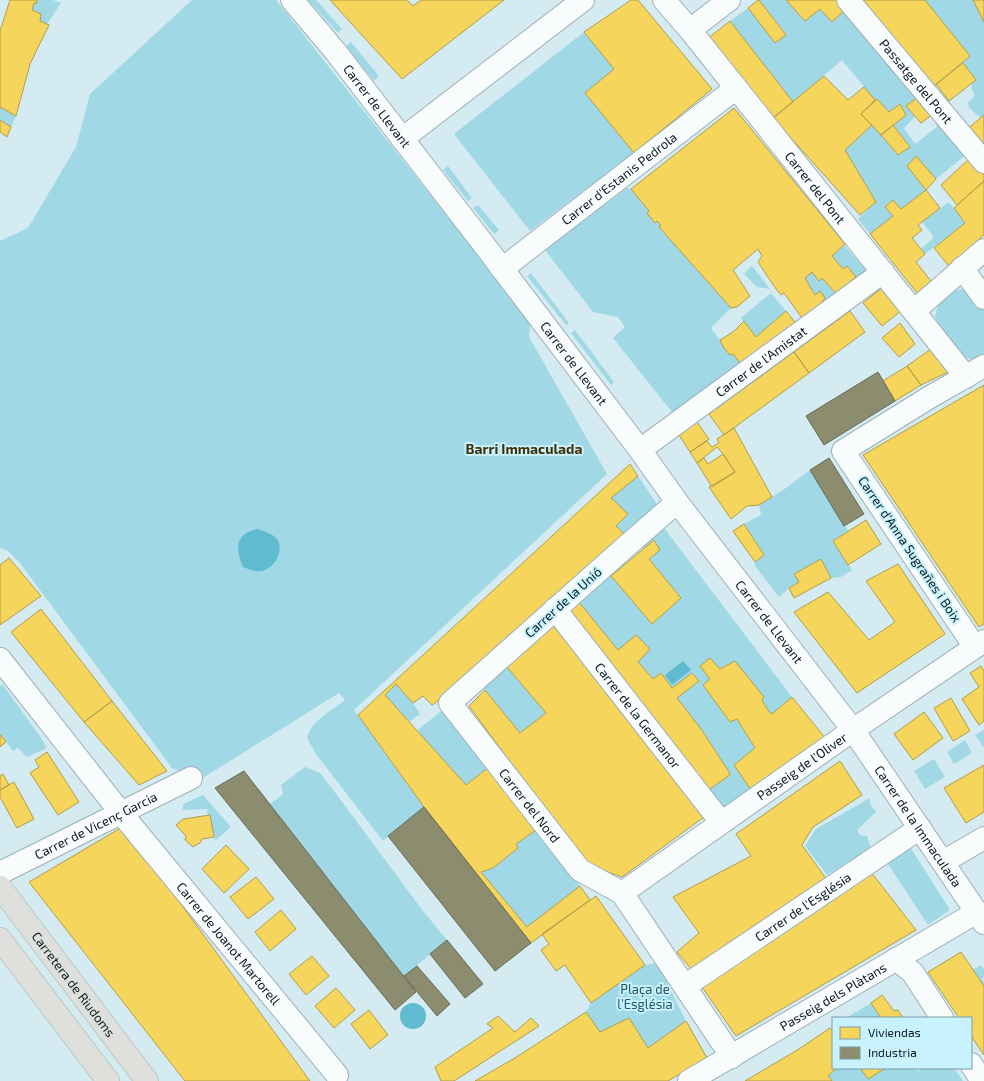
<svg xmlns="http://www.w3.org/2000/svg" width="984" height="1081" font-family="'Exo 2',sans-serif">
<rect width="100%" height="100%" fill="#d4ebf1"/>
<path fill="#a1d8e6" d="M37 0H53L61 3 47 24 40 21 41 14 32 10 34 3H36Z
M192 0H276L515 302 530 324 529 337 607 474 354 710 424 807 383 841 316 754 307 738C311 721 331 711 345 700L339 693 201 779 172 768 20 563 8 551 0 548V241L28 228 76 147 90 94Z
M308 0H316L342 29 338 33Z
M759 0H786L805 21 820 9H846L919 96 907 106 915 117 904 128 915 144 937 127 933 114 967 154 936 179 916 156 907 166 926 190 901 209 893 200 885 207 893 216 870 234 858 219 876 202 845 150 872 125 898 155 910 146 893 125 906 115 900 105 889 112 878 99 875 100 842 60 793 102 730 21 748 8 775 43 786 34Z
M925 0H973L984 22V115L981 118 969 108 968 102 973 98 975 94 971 89 972 86 971 85 976 80 963 63 970 56Z
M584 32 614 69 585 93 634 153 530 231 454 134Z
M351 42 379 76 374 81 346 46Z
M0 107 16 116 11 127 0 120Z
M448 166 472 198 468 201 443 170Z
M627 188 631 189 649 211 655 222 657 221 661 226 660 227 731 308 711 328C718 337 723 346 730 355L733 354 743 366 675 416 613 338 625 327 618 317 593 312 545 250Z
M949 202 965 223 925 254 921 249 934 237 922 222Z
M478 205 499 230 494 234 473 208Z
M844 245 869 274 856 285 852 280 856 277 848 266 843 269 832 256Z
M752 266 770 289 757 287 744 274Z
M812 272 819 281 822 278 840 299 826 308 815 295 805 278Z
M531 273 569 323 566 325 527 276Z
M963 289 974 294 984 306V360C977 360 969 360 962 356 952 348 942 328 935 317 940 297 943 293 963 289Z
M771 293 786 311 756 337 741 318Z
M575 330 614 382 611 385 571 333Z
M810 470 848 531 833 541 852 570 841 577 831 578 821 560 795 574 799 582 789 588 779 597 755 566V562L764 555 744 524 761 515 759 505 786 488Z
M638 476 659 507 626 536 616 526 627 514 611 498Z
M664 528 792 697 772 714 769 712 762 700 720 669 701 666 710 679 703 685 730 722 737 719 755 748 734 765 751 790 724 807 719 806 707 791 729 776V772L706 736 677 698 699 681 692 673 672 688 661 673 653 679 638 662 618 650 578 601 611 576 652 624 681 598 649 559 659 550 655 540 643 549 642 546Z
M507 667 546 713 520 733 483 688Z
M396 684 413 703 420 714 409 722 385 695Z
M3 685 39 735 47 748 27 757 18 748 13 751 0 733V686Z
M441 711 489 767 466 785 423 738 418 730Z
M984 730V748L975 735Z
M965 740 972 753 954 764 947 752Z
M934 759 945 777 925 789 914 771Z
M305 767 320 773 337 795 423 911 447 940 404 976 270 804 283 794 281 785Z
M203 795 231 827 215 841 210 816H208L207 809 183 810V804Z
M870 798V804L876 812 857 830 860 835 867 836 871 848 827 875 805 846 816 829Z
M536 830 580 886 527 927 481 872 493 868 518 848 516 844Z
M909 845 950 910 928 925 886 861Z
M657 963 686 1021 648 1048 629 1018 600 1032 586 1012 591 1003 645 965Z
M981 965 984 969V977L982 979 984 982V986L973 970Z
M871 1003 881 1018H846Z
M837 1068H915L918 1071 923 1068H954L963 1081H832L828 1076Z"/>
<path fill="#61bbd0" d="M257 529C264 531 273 534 277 539 285 551 274 569 261 571 254 572 249 569 243 567 235 549 235 534 257 529Z
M683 661 691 670 672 685 665 675Z
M400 1016a13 13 0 1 1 26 0a13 13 0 1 1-26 0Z"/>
<path fill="#f6d55c" stroke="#af9d49" d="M10 0H37L36 4 34 3 32 10 41 14 40 21 49 25 30 64 16 116 0 107V31Z
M330 0H407L413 6 421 0H504L402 79Z
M631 0H638L712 89 634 153 585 93 614 69 584 32Z
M758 0H759L786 35 775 43 748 8Z
M786 0H838L846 9 832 22 820 9 805 21Z
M858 0H925L970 56 931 89Z
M973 0H984V22Z
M730 21 793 102 773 118 707 39Z
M963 63 976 80 949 101 936 84Z
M824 76 848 100 864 87 875 100 861 114 872 125 845 150 876 202 860 215 773 118Z
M919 96 933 114 921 123 906 106Z
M877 99 889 112 900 104 906 115 881 135 861 114Z
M734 108 845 244 832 256 843 269 847 266 856 277 852 280 857 287 841 299 822 278 819 281 812 272 805 278 815 295 820 291 825 298 822 302 827 310 807 325 784 293 781 295 776 289 758 262 762 256 758 249 733 270 750 296 737 307 731 308 659 227 661 226 657 221 655 223 647 213 649 211 631 189Z
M984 115V145L979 149 965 131Z
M0 120 11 127 7 137 0 132Z
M893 125 910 147 898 155 881 135Z
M916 156 936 179 926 190 907 166Z
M971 157 984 172V181L957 205 941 185Z
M984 181V235L980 238 984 244 952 270 934 248 965 223 954 208Z
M926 190 940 208 918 225 922 230 912 238 925 254 916 262 931 281 917 293 870 234 893 216 885 207 893 200 901 209Z
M882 288 901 311 882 326 863 303Z
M786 311 798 326 745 369 733 354 730 355 724 348 720 340 733 332 744 321 756 337Z
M850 311 865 332 809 373 794 352Z
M900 323 915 344 899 357 882 338Z
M931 349 950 371 921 385 907 366Z
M794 352 809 373 724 435 709 414Z
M907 366 921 385 895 401 883 381Z
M984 385V624L979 627 863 455Z
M697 422 709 439 690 452 679 435Z
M734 428 772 497 759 505 747 506 731 519 709 487 735 472 723 454 717 447 697 463 690 452 707 441 712 447 719 443 717 439Z
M723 454 735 472 712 487 697 463 704 458 708 464Z
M630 464 638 476 611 498 628 514 616 526 626 536 498 652 438 701 432 705 423 696 413 703 396 684 385 695 466 785 489 767 536 830 516 844 518 848 493 868 481 872 527 927 580 886 590 900 531 943 424 807 358 715Z
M866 520 881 544 848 565 833 541Z
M744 524 764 555 755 562 733 531Z
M654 540 660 550 649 559 681 598 652 624 611 576Z
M9 558 41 596 0 625V565Z
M821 559 831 578 794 598 789 588 799 582 794 574Z
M898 564 945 634 857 693 794 612 828 592 869 640 895 622 866 581Z
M578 601 618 650 636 635 650 649 638 662 653 679 661 673 672 688 692 673 699 681 677 698 701 729 729 772 730 775 707 791 566 610Z
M41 609 112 701 84 722 11 632Z
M554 626 704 817 622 877 585 864 469 706 485 690 520 733 546 713 507 667Z
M710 658 720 669 735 661 764 697 762 700 769 712 772 714 792 697 826 739 751 790 734 765 755 748 737 719 730 722 703 685 710 679 700 666Z
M981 666 984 671V721L979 725 962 699 979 687 970 673Z
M951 698 970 731 953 741 934 708Z
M112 701 167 771 139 785 84 722Z
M924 712 943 738 913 760 894 734Z
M0 734 6 742 0 747Z
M47 752 79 802 58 815 30 773 39 767 35 760Z
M840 761 862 795 813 827 802 845 827 880 692 970 677 952 699 933 673 897 751 856 736 834Z
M984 765V812L966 823 944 788Z
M3 774 9 785 0 790V776Z
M14 782 34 819 17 828 0 797V790Z
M210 815 214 837 202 839 200 843 193 847 185 840 186 836 176 825 183 819Z
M124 826 310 1081H185L29 882Z
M226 845 249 869 224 893 202 869Z
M871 872 916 930 736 1036 702 987Z
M256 877 274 899 248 919 230 897Z
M596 896 645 965 591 1003 565 965 556 971 541 950 549 944 542 934Z
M281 910 296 929 270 951 255 932Z
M961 952 984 986V1055L971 1036V1018H959L928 972Z
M312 956 329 976 306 995 289 974Z
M336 988 355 1010 334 1028 315 1006Z
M882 995 894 1011 898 1010 903 1018H881L871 1003Z
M369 1010 388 1035 370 1049 351 1024Z
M586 1012 600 1032 629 1018 648 1048 686 1021 707 1058 668 1081H475L515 1058Z
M498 1016 515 1032 531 1018 539 1026 454 1081H441L435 1067 493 1028 487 1024Z
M830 1028 833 1031V1068H837L828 1076 832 1081H745L799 1049Z
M860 1068H890L884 1069 868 1079Z"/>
<path fill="#8c8c6e" stroke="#656a56" d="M878 372 895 401 824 445 806 416Z
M829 458 864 514 844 526 810 470Z
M244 771 416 992 395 1010 215 788Z
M424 807 531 943 495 971 388 836Z
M447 940 483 984 465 998 430 954Z
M417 966 450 1004 437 1016 404 976Z"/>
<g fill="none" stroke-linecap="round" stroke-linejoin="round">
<defs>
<g id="minor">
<path id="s1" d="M292 0 335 51 488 250 640 450 677 502 853 730 984 923"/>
<path id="s2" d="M664 0 690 30 966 377"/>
<path id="s3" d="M848 0 984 162"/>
<path d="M690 30 729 0"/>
<path d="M402 139 583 0"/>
<path d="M962 268 984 298"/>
<path id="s4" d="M502 269 736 88"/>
<path d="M914 311 984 250"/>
<path id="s5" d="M640 450 883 272"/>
<path id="s6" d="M677 502 622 550 450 703 580 870 622 893 732 1057"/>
<path id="s7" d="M555 609 721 822"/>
<path d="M975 647 843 451 930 397 984 366"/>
<path id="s8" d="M0 659 121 813 337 1075"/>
<path d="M943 862 984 838"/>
<path id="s9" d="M0 873 191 778"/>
<path id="s10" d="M622 893 853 730 984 641"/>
<path d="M896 959 913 973 942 1018"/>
<path id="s11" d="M685 986 920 828"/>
<path d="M971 1064 982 1081"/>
<path id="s12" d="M689 1081 977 912"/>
</g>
<g id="major">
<path id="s13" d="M0 887 147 1081"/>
<path d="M0 939 108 1081"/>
</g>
</defs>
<use href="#minor" stroke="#9eb0b4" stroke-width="24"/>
<use href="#major" stroke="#bac6c9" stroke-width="24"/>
<use href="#minor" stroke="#f9fcfd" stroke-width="22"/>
<use href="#major" stroke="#dfe0db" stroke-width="22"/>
</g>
<g text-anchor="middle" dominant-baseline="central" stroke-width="4" stroke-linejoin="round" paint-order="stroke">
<g font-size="13" fill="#0a1a1e" stroke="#c8f2fd">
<text stroke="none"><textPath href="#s3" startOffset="106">Passatge del Pont</textPath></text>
<text stroke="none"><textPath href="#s1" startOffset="136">Carrer de Llevant</textPath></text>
<text stroke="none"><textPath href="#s4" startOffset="148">Carrer d'Estanis Pedrola</textPath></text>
<text stroke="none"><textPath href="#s2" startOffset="241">Carrer del Pont</textPath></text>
<text stroke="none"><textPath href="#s5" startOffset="150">Carrer de l'Amistat</textPath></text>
<text stroke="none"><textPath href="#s1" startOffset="460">Carrer de Llevant</textPath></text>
<text transform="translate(910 549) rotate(56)">Carrer d'Anna Sugrañes i Boix</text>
<text transform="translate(563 602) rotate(-42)">Carrer de la Unió</text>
<text stroke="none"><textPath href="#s1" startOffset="784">Carrer de Llevant</textPath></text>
<text stroke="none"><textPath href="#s7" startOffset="135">Carrer de la Germanor</textPath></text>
<text stroke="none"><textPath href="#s10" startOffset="220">Passeig de l'Oliver</textPath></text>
<text stroke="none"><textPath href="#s6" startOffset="433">Carrer del Nord</textPath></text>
<text stroke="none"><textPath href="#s9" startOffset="107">Carrer de Vicenç Garcia</textPath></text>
<text stroke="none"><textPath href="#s1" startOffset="1037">Carrer de la Immaculada</textPath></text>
<text stroke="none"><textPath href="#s11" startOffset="142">Carrer de l'Església</textPath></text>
<text stroke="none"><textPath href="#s8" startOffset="365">Carrer de Joanot Martorell</textPath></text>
<text stroke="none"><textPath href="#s13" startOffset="122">Carretera de Riudoms</textPath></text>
<text stroke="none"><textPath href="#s12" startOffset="167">Passeig dels Plàtans</textPath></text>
</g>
<g font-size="13" fill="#265662" stroke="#c8f2fd">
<text x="645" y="989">Plaça de<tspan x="645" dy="15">l'Església</tspan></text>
</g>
<g font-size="14" font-weight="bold" fill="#403006" stroke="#c8f2fd">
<text x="524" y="448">Barri Immaculada</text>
</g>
</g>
<rect x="832" y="1017" width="140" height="52" fill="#c8f2fd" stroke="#7c9ca4"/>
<rect x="840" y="1027" width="20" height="12" fill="#f6d55c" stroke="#7c9ca4"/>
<text x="868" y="1037" font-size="12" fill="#0a1a1e">Viviendas</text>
<rect x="840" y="1047" width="20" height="12" fill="#8c8c6e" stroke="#7c9ca4"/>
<text x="868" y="1057" font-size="12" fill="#0a1a1e">Industria</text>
</svg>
